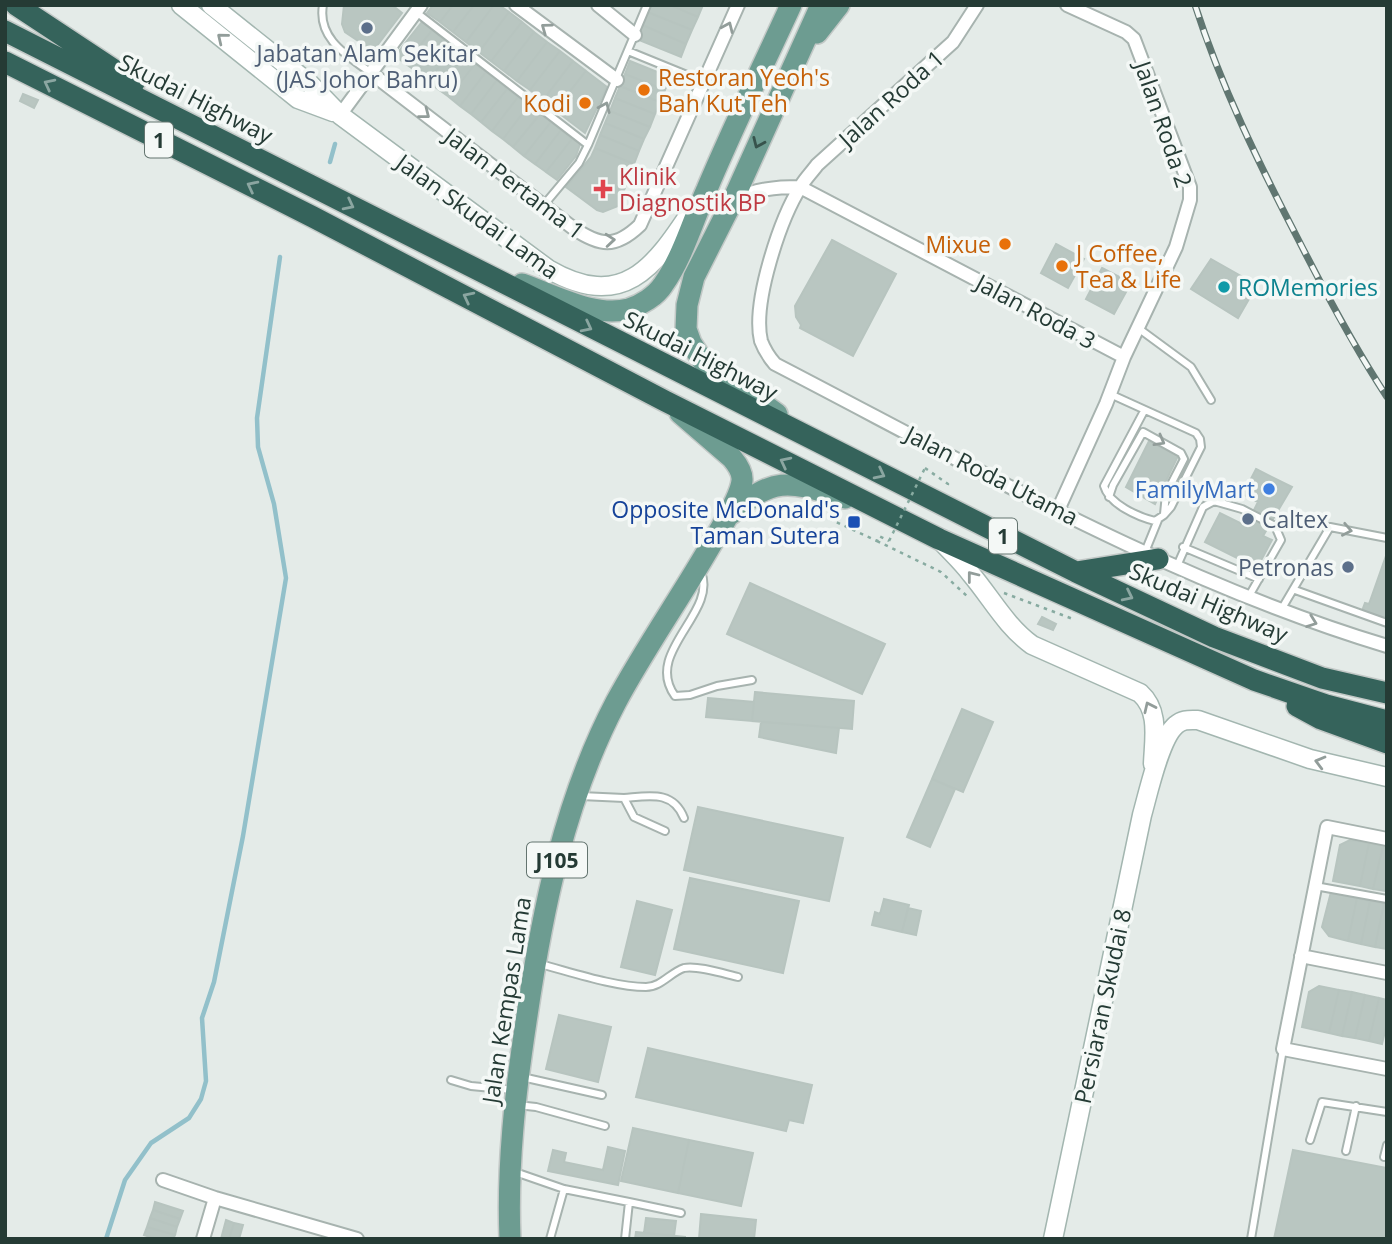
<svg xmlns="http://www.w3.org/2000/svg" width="1392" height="1244" font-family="'Open Sans',sans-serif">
<rect width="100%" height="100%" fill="#e4ebe8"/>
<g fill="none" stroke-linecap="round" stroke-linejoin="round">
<path stroke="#92c0ca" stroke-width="4.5" d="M330 162 335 144
M106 1239 125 1180 151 1143 189 1118 201 1099 206 1081 202 1018 214 982 243 836 286 578 274 504 258 447 257 418 280 257"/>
</g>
<path fill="#b9c6c1" stroke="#b7c4bf" stroke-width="2" d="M344 5H392L402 13 373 51 345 32 342 24Z
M433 5H453L440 22 427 13Z
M453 5H474L453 32 440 22Z
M474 5H494L466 42 453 32Z
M494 5H499L509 12 479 52 466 42Z
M648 5H670L698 17 692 30 645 11Z
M670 5H703L698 17Z
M645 11 692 30 686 44 640 24Z
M509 12 522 22 491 61 479 52Z
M422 22 432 30 406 64 395 56Z
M522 22 534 32 504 71 491 61Z
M640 24 686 44 681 57 634 38Z
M432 30 443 39 417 72 406 64Z
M534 32 547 42 517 81 504 71Z
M443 39 454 47 428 81 417 72Z
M547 42 560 51 530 90 517 81Z
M454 47 465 55 438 89 428 81Z
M560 51 573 61 543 100 530 90Z
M465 55 475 64 449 97 438 89Z
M573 61 586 71 555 110 543 100Z
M630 61 670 77 665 90 625 74Z
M475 64 486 72 460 106 449 97Z
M586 71 607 87 585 133 555 110Z
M486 72 497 80 471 114 460 106Z
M625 74 665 90 660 102 620 86Z
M497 80 507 89 481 122 471 114Z
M620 86 660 102 655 114 615 98Z
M507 89 518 97 492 131 481 122Z
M23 94 38 100 34 108 20 101Z
M518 97 529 105 503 139 492 131Z
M615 98 655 114 650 127 610 111Z
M529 105 540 114 513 147 503 139Z
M610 111 650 127 644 139 605 123Z
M540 114 551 122 524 156 513 147Z
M551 122 561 130 535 164 524 156Z
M605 123 644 139 639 151 600 135Z
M561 130 572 139 546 172 535 164Z
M600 135 639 151 634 164 595 148Z
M572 139 580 144 576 156 557 180 546 172Z
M595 148 634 164 618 206 603 212 597 210 566 187 591 157Z
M832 240 896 274 853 356 800 328 801 325 796 317 795 306Z
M1056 244 1084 259 1068 288 1041 273Z
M1211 259 1257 285 1238 318 1191 289Z
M1102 268 1131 283 1114 314 1086 299Z
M1149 441 1178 456 1155 504 1126 487Z
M1256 469 1292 487 1263 536 1272 540 1257 568 1205 542 1220 513 1246 526 1258 502 1243 494Z
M1387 553V620L1362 611 1365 603 1369 604Z
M750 583 885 644 862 694 727 634Z
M1042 617 1056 624 1053 630 1038 624Z
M755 692 854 701 852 729 752 721Z
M708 698 754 702 752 721 706 717Z
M962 709 993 722 963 792 932 779Z
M761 722 839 728 836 753 759 737Z
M932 779 955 789 930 847 907 837Z
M698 807 843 838 829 901 684 870Z
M1350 840 1369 843 1360 886 1333 881 1340 845Z
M1369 843 1383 846 1373 889 1360 886Z
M1383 846H1387L1386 891 1373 889Z
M690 878 799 901 783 973 674 949Z
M1331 892 1357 898 1348 941 1329 936 1322 927Z
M1357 898 1370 901 1361 944 1348 941Z
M884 899 909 905 902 932 872 925 875 912 880 914Z
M637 901 672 910 655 975 621 967Z
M1370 901 1384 903 1375 947 1361 944Z
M1384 903 1387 904V949L1375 947Z
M908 908 921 911 916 935 902 932Z
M1319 986 1339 990 1329 1033 1302 1027 1309 992Z
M1339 990 1352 992 1342 1036 1329 1033Z
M1352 992 1365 995 1355 1038 1342 1036Z
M1365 995 1379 998 1369 1041 1355 1038Z
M1379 998 1387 1000V1023L1382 1044 1369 1041Z
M559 1015 611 1027 598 1082 546 1069Z
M648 1048 812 1085 803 1123 789 1120 786 1131 636 1097Z
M633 1128 689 1140 678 1193 621 1181Z
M689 1140 753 1153 741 1206 678 1193Z
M608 1147 625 1151 618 1185 548 1171 553 1150 566 1153 564 1162 603 1170Z
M1293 1150 1387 1168V1239H1274Z
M155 1202 183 1211 180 1219 153 1210Z
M153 1210 180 1219 177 1227 150 1218Z
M701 1214 756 1220 754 1239H699Z
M150 1218 177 1227 175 1235 147 1227Z
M646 1218 676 1221 674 1236 644 1233Z
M226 1220 234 1223 229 1239H221Z
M234 1223 243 1225 239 1239H229Z
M147 1227 175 1235 173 1239H157L144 1235Z
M636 1232 685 1237V1239H635Z"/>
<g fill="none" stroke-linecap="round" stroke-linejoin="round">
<defs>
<path id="lane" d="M323 5C317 39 348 56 371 73
M416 12 588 145
M628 51 704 82
M543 206 579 163 588 145 647 5
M1138 328 1191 367 1211 400
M1110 394 1196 433 1200 439 1201 447 1171 507 1164 515 1155 521C1138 517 1109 504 1104 486L1144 411
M1109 497 1113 485 1143 432 1181 453 1184 459 1166 494 1164 514
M1183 547 1259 579
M1145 552 1158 520
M1177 566 1203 507 1214 501 1242 509 1275 526 1281 540 1249 596
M701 572C718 613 643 652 675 696L690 695 717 686 752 680
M1295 590 1387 623
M1281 610 1330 527 1387 538
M581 796 624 798 634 817 665 831
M624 798C649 796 673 790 684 818
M1315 886 1387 899
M540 964C571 972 615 987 646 987 661 987 671 972 684 968 697 965 725 974 738 977
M522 1077 602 1095
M451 1080 471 1086 514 1090
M517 1105 536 1107 605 1126
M1310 1140 1322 1102 1387 1112
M1346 1151 1356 1106
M1384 1157 1387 1145
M515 1172 564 1189 629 1202 625 1239
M629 1202 681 1213
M550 1239 564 1189
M1251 1239 1283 1049"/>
<path id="street" d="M516 5 617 80
M598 5 635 35
M977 5 953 42 817 165C812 172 805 179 801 186 780 219 752 303 761 341 764 349 769 357 775 364 974 467 1171 581 1387 646
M371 73 573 228C600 246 615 249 640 225L738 5
M340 115 421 5
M733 200C756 189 775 187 800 187L1124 357
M1058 510 1106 404 1124 357 1176 247 1190 200V187L1134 39 1126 32 1067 5
M1387 839 1327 827 1283 1049 1387 1069
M1301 956 1387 973
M163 1180 215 1198 357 1239
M203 1239 215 1198"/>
<path id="secondary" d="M181 5 298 99 333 112
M211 5 310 84 340 115 548 269C622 312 654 268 692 210
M941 541C951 552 962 562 971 574 992 599 1006 626 1032 645L1140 693C1160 711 1154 738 1153 764
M1053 1239 1142 815C1148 794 1160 738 1176 725 1183 719 1189 720 1198 720L1310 759 1387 777"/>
<path id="primary" d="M817 33 839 5
M522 284C554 295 594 318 629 309 641 305 656 296 663 285 683 257 693 220 707 189 733 127 763 66 791 5
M777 414 702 360 691 343 686 329 687 305 694 277 733 200 821 5
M731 514C775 474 791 482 845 498
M510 1239C507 1166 515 1094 526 1022 542 912 564 801 616 702 645 648 681 597 712 543 721 528 740 498 742 481 743 472 737 464 732 458L680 413"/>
<path id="highway" d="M16 5 134 83
M5 31 1076 572 1214 637 1322 678 1387 693
M5 62 313 217 665 401 939 539 1254 680 1326 705 1387 721
M1076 572 1158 559
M1297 706 1321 719 1387 743"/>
</defs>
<use href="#lane" stroke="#a7b3af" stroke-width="10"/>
<use href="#street" stroke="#a7b3af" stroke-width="16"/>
<use href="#secondary" stroke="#a3b6b0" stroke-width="21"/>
<use href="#primary" stroke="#c2c8c6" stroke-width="24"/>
<use href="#highway" stroke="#c2c8c6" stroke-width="24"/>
<path stroke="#88aba1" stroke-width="2.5" stroke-dasharray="3.5 5" stroke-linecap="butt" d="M925 468 948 484 946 487
M781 503 806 508 877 541 879 536 889 541
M877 541 941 572 968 597
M1004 593 1073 619"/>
<use href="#lane" stroke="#fff" stroke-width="6"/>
<use href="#street" stroke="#fff" stroke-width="12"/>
<use href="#secondary" stroke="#fff" stroke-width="18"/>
<use href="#primary" stroke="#6d9c91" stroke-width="21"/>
<use href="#highway" stroke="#35635b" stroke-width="21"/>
<defs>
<path id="rail" d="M1195 5C1221 86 1259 164 1298 239 1325 292 1354 347 1387 397"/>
</defs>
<use href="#rail" stroke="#607671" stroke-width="7"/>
<use href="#rail" stroke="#f4f8f6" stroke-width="4.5" stroke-dasharray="13" stroke-linecap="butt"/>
<path stroke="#88aba1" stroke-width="2.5" stroke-dasharray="3.5 5" stroke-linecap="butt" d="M889 541 925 468"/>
</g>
<defs><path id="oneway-chevron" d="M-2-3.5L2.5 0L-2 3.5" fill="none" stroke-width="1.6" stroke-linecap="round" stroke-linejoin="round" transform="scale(1.75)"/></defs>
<g stroke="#929d9a">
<use href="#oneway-chevron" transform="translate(728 27) rotate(-66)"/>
<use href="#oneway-chevron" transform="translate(546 28) rotate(-144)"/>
<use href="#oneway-chevron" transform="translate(222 38) rotate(-141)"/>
<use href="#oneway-chevron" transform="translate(605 107) rotate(-66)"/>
<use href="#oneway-chevron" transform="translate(425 114) rotate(38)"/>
<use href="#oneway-chevron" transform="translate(610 240) rotate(-5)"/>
<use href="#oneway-chevron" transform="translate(1160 441) rotate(29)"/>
<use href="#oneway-chevron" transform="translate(1347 530) rotate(11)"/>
<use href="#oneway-chevron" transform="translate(972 576) rotate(-128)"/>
<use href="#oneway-chevron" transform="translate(1312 622) rotate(20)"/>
<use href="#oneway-chevron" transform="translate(1149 707) rotate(-115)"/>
<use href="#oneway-chevron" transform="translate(1320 762) rotate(-165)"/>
</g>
<g stroke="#8ba6a1">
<use href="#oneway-chevron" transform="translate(49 84) rotate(-153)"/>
<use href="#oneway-chevron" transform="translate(252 186) rotate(-153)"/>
<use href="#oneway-chevron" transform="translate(349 205) rotate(27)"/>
<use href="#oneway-chevron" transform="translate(468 297) rotate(-153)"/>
<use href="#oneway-chevron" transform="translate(587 327) rotate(27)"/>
<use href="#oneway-chevron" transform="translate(785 462) rotate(-153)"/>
<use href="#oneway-chevron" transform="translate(880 474) rotate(27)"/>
<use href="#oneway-chevron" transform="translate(1128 596) rotate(26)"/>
</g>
<use stroke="#37534c" href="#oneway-chevron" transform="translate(758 143) rotate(114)"/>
<g fill="#5c6f8a" stroke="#f4f8f6" stroke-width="2.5">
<circle cx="367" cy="28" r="7"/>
<circle cx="1248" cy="519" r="7"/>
<circle cx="1348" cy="567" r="7"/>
</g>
<g fill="#e8710a" stroke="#f4f8f6" stroke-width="2.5">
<circle cx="644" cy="90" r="7"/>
<circle cx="585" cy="103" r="7"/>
<circle cx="1005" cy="244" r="7"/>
<circle cx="1062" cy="266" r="7"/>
</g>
<path fill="#e0444e" stroke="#f4f8f6" stroke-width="2.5" d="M599.5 178.5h7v7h7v7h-7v7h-7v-7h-7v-7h7z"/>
<circle fill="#0f9aa8" stroke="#f4f8f6" stroke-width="2.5" cx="1224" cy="287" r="7"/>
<circle fill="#3f7fe0" stroke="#f4f8f6" stroke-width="2.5" cx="1269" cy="489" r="7"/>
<rect fill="#1a4fb4" stroke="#f4f8f6" stroke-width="2.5" x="847" y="515" width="14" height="14" rx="3.5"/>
<g text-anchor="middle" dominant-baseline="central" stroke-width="7" stroke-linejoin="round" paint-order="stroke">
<g fill="#f4f8f6" stroke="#63746f" stroke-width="2">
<rect x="145" y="122.5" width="28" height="35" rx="5"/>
<rect x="989" y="518.5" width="28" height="35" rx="5"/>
<rect x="527" y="842.5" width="60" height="35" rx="5"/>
</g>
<g font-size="21" font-weight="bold" fill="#253b35">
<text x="159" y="140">1</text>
<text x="1003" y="536">1</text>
<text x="557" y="860">J105</text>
</g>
<g font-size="23" fill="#4e5e75" stroke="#f4f8f6">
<text x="367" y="53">Jabatan Alam Sekitar<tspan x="367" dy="26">(JAS Johor Bahru)</tspan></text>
<text x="1262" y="519" text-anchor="start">Caltex</text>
<text x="1334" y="567" text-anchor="end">Petronas</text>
</g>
<g font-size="23" fill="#c56008" stroke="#f4f8f6" text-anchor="start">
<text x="658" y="77">Restoran Yeoh's<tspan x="658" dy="26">Bah Kut Teh</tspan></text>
<text x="571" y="103" text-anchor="end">Kodi</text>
<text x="991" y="244" text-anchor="end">Mixue</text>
<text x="1076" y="253">J Coffee,<tspan x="1076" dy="26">Tea &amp; Life</tspan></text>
</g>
<g font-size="23" fill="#253b35" stroke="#f4f8f6">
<text transform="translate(196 98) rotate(27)">Skudai Highway</text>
<text transform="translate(891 98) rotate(-42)">Jalan Roda 1</text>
<text transform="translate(1164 124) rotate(71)">Jalan Roda 2</text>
<text transform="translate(515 183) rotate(37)">Jalan Pertama 1</text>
<text transform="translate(478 216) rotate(36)">Jalan Skudai Lama</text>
<text transform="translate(1036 311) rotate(28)">Jalan Roda 3</text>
<text transform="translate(701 355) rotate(27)">Skudai Highway</text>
<text transform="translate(992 475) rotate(27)">Jalan Roda Utama</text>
<text transform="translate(1209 602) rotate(23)">Skudai Highway</text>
<text transform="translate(506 1000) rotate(-81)">Jalan Kempas Lama</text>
<text transform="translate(1102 1006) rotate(-78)">Persiaran Skudai 8</text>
</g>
<g font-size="23" fill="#be3a42" stroke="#f4f8f6" text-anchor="start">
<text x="619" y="176">Klinik<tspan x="619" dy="26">Diagnostik BP</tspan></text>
</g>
<g font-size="23" fill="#0d838f" stroke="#f4f8f6" text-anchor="start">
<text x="1238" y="287">ROMemories</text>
</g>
<g font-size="23" fill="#366cbe" stroke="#f4f8f6" text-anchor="end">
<text x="1255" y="489">FamilyMart</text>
</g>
<g font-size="23" fill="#164399" stroke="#f4f8f6" text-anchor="end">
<text x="840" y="509">Opposite McDonald's<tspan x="840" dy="26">Taman Sutera</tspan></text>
</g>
</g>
<rect width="1392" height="1244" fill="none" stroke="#253b35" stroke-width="14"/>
</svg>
